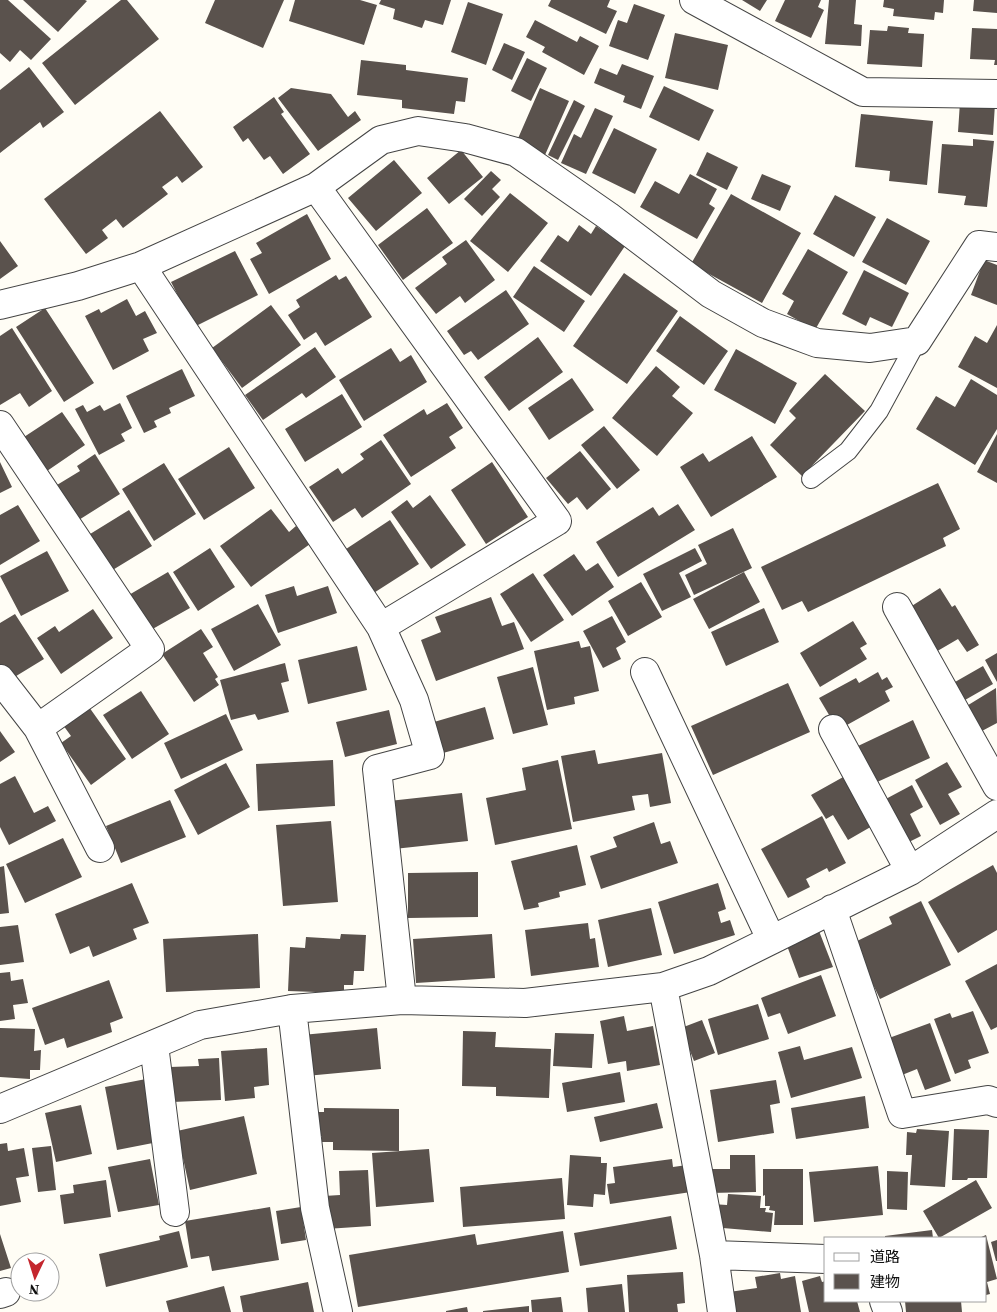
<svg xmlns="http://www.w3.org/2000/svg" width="997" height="1312" font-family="'Source Serif 4','Noto Sans JP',serif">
<rect width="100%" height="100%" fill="#fffdf5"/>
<path fill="#5a524d" d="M0 0H8L51 39 31 60 20 50 10 62 0 53Z
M23 0H85L87 1 58 32Z
M121 0H127L159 39 75 105 42 63Z
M215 0H284L263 48 205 23Z
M295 0H360L377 5 364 45 289 21Z
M381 0H451L443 25 425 20 422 28 393 19 395 9 379 4Z
M551 0H610L607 7 617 11 606 34 548 6Z
M742 0H767L760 11Z
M785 0H821L818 7 824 10 811 38 775 21Z
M829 0H856L854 24 862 25 861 46 825 44Z
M884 0H944L943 13 935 12 934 20 893 16 894 9 883 7Z
M974 0H997V13L973 11Z
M468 2 503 14 486 65 451 52Z
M634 4 665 15 648 60 609 46 618 20 627 23Z
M535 20 577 42 580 36 599 46 584 75 542 52 545 47 526 37Z
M888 26 909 28 908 33 924 34 922 67 867 64 870 30 887 31Z
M972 28 997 29V65H994L995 60 970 59Z
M675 33 728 45 718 90 665 78Z
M504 43 525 52 512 80 492 70Z
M527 58 547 68 531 101 511 91Z
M361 60 406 65V70L468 78 465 102 456 101 454 114 402 108V100L357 95Z
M622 64 654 76 641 109 623 102 625 96 594 83 600 68 617 75Z
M29 67 64 112 43 128 40 122 0 153V90Z
M664 86 714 110 699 141 649 117Z
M291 88 331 94 348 117 355 111 361 120 318 151 278 98Z
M540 88 569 101 545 155 516 143Z
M274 97 284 112 281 114 310 154 283 174 270 156 264 160 248 138 243 142 233 127Z
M574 100 585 106 558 160 548 155Z
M960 102 995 104 993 135 958 132Z
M595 108 613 116 586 174 561 163 574 134 581 138Z
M160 111 203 167 182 183 177 176 162 187 168 194 123 228 116 219 102 230 108 238 86 254 44 199Z
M861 114 933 121 927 185 889 181 890 171 855 167Z
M614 128 657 149 635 194 592 173Z
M973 139 994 141 987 207 964 205 966 196 938 193 942 144 973 146Z
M461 150 483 177 449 204 427 178Z
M707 152 738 167 727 190 696 175Z
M394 160 422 193 376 231 348 198Z
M491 171 501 180 492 189 500 197 482 216 464 199Z
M690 174 717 189 709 204 715 208 697 239 640 207 655 181 679 194Z
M762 174 791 186 780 211 751 199Z
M510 193 548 223 508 272 470 241Z
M731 194 801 233 762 303 691 264Z
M835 195 876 217 854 257 813 234Z
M427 208 453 243 403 280 378 245Z
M307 214 331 259 269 294 250 259 262 253 256 243Z
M887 218 930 241 906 285 862 262Z
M579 225 591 234 596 226 625 246 591 296 540 261 558 235 568 242Z
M466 240 495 280 465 303 460 296 436 314 415 288 447 264 442 257Z
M0 241 18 266 0 279Z
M808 249 848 272 815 330 787 314 794 301 782 294Z
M235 251 258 295 194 327 171 282Z
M984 260 997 265V305L971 295Z
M534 266 585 301 564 332 513 297Z
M864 270 909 293 892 327 870 317 866 326 842 314Z
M624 273 678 311 627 384 573 346Z
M336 275 339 280 346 276 372 317 325 346 316 332 304 340 288 315 300 307 296 300Z
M506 290 529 324 478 360 471 351 464 355 447 331Z
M127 299 136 316 145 311 157 333 143 339 149 351 113 370 85 316 99 309 101 313Z
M271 305 301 345 242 388 212 348Z
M45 308 94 383 64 402 16 327Z
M680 316 728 351 704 385 656 351Z
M997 325V388L958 367 975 336 987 343Z
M12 328 52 391 29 407 20 393 0 405V336Z
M538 337 563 372 509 411 484 377Z
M315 347 336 377 306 398 302 393 263 420 245 395Z
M391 348 400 362 411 355 427 382 364 421 339 380Z
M736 349 797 383 775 424 714 390Z
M656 366 680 387 672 396 693 413 657 456 612 418Z
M182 369 195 396 169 408 171 413 154 421 157 427 144 433 126 396Z
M825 374 865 411 802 476 770 445 796 418 789 411Z
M572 378 594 410 549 440 528 408Z
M971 379 997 395V429L975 465 916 429 936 396 955 407Z
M342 394 362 427 305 462 285 429Z
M120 403 132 428 121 434 125 441 99 455 75 409 83 405 87 412 100 405 104 411Z
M447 403 463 428 449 437 456 448 411 477 383 435 424 409 427 415Z
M62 412 85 445 47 471 24 437Z
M604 426 640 470 617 489 581 445Z
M997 434V483L977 472Z
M752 436 777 477 711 517 680 467 703 453 709 462Z
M381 440 411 484 362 518 355 508 333 522 309 487 338 468 342 474 364 459 360 454Z
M229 447 255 488 204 520 178 479Z
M580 451 611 489 587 510 577 497 568 504 546 478Z
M95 454 120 494 74 523 52 488 80 471 77 466Z
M0 462 12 487 0 493Z
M492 462 528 517 486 544 451 490Z
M164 463 196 514 154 541 122 489Z
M938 483 960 529 943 538 946 546 808 612 802 601 782 610 761 567Z
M430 495 466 545 431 569 391 512 407 500 413 508Z
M678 504 695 530 618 577 596 542 653 507 659 516Z
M18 505 40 541 0 565V515Z
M271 509 289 532 296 526 310 544 251 587 220 546Z
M129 510 152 546 111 571 82 539Z
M390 520 419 564 369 596 340 553Z
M733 528 752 568 694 595 685 575 707 564 698 545Z
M210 548 235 587 198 611 173 572Z
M695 548 702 561 679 573 691 597 662 611 643 574Z
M47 551 69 591 21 616 0 576Z
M574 554 586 571 598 563 614 587 572 616 543 575Z
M168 572 190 608 149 631 122 599Z
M744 572 760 602 709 629 693 599Z
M533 573 564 620 531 642 500 594Z
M641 582 662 617 628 636 608 601Z
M294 586 297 596 328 586 337 613 278 633 265 595Z
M940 588 952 607 955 605 979 645 967 652 958 639 934 653 907 609Z
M491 597 502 626 514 622 524 649 436 681 421 640 441 632 435 617Z
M258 604 281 645 234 671 211 629Z
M764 608 779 642 726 666 711 632Z
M93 609 113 638 61 674 37 638 55 626 59 632Z
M15 614 44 659 8 681 0 668V623Z
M612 616 626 642 616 648 621 659 603 668 583 631Z
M853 621 867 644 860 648 867 659 820 687 800 653Z
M201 629 213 647 203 653 218 677 215 679 219 685 194 702 162 654Z
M579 641 581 648 590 646 599 691 574 697 575 704 547 710 534 651Z
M357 646 367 690 308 704 298 660Z
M997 653V682L985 660Z
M285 663 289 681 281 683 289 712 258 720 255 714 231 720 220 680Z
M983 666 993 684 965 700 955 682Z
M533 667 548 725 513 734 497 677Z
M878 672 882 680 887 677 893 687 885 691 890 701 838 730 819 698 856 678 859 683Z
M788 683 810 732 713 775 691 726Z
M996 688 997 723 980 732 965 707Z
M141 691 169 734 132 759 103 715Z
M89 707 126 759 91 785 61 743 71 736 63 725Z
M485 707 494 739 443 753 434 722Z
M389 710 397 744 345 757 336 722Z
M226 714 243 750 181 779 164 743Z
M913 720 930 758 875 783 858 746Z
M0 731 15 752 0 762Z
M595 750 598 764 662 753 671 803 650 807 648 794 632 796 635 810 573 822 561 756Z
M333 760 335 806 258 811 256 764Z
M558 760 572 829 495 845 486 798 526 790 522 768Z
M947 762 962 787 948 794 960 814 940 825 915 780Z
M226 763 250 807 198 835 174 790Z
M15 776 34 813 48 806 56 821 9 845 0 827V784Z
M845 776 874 825 848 840 833 815 826 819 811 795Z
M912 785 923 807 910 814 921 836 905 844 882 801Z
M462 793 468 841 394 849 389 801Z
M170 800 186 837 121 863 106 826Z
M822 816 846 863 829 872 827 868 806 879 810 887 788 898 761 849Z
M331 821 338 902 283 906 276 825Z
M654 822 661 844 670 841 678 863 601 889 590 856 617 847 613 837Z
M63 838 82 877 25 903 6 864Z
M577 845 586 885 559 892 560 897 538 903 539 907 524 910 511 861Z
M993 865 997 873V930L958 953 928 902Z
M4 866 9 913 0 914V867Z
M478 872V917L408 918V873Z
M132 883 149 923 133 929 137 939 93 957 89 946 70 954 55 914Z
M718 883 726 909 718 912 721 923 730 920 735 935 674 954 658 902Z
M921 901 951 965 880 999 853 943 892 924 889 917Z
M651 908 662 955 608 967 598 920Z
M588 923 590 939 595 938 599 967 531 976 525 930Z
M18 925 24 962 0 965V927Z
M819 931 833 967 799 978 786 943Z
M258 934 260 988 166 992 163 939Z
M341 934 366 935 364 971H354L353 985H344V993L288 991 290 947 305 948 306 937 340 939Z
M492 934 495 978 416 983 413 939Z
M997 964V1027L991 1030 965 981Z
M10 972 11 981 23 979 28 1003 13 1005 15 1019 0 1021V973Z
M821 975 836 1016 788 1034 780 1013 768 1017 761 998Z
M109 980 123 1018 110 1023 112 1032 67 1048 64 1038 45 1045 32 1008Z
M758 1004 769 1039 718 1055 708 1019Z
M973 1011 989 1053 968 1060 971 1068 955 1074 934 1019 950 1013 952 1018Z
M624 1016 627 1031 653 1026 660 1065 627 1071 626 1061 608 1064 600 1021Z
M702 1020 715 1053 694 1061 681 1028Z
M930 1023 951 1081 925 1090 917 1069 902 1075 889 1038Z
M0 1028 35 1029 34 1051 41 1050 40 1070H30V1079L0 1077Z
M377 1028 381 1069 306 1076 302 1035Z
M463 1031 496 1032 495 1047 551 1049 549 1098 496 1096V1087L462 1086Z
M555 1033 594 1034 592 1068 553 1066Z
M800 1046 804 1060 852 1047 862 1078 791 1098 778 1052Z
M267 1048 269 1085 254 1087 255 1098 225 1101 221 1051Z
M219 1058 221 1100 172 1102 170 1067 199 1066 198 1059Z
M620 1072 625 1102 567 1112 562 1083Z
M146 1079 158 1142 117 1150 105 1087Z
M776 1080 780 1103 770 1105 774 1133 718 1142 710 1090Z
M865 1096 869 1128 796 1139 791 1108Z
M657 1103 663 1128 600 1142 594 1117Z
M81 1105 92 1154 56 1162 45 1113Z
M324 1108 399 1109V1151L333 1150V1142H321L322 1136 319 1137V1112H324Z
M244 1116 257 1174 190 1190 177 1131Z
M917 1129 949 1131 945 1187 910 1185 912 1155H906L907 1132 916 1133Z
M954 1129 989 1130 987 1178H968L967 1180H952Z
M7 1143 8 1151 24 1148 29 1176 16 1178 21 1202 0 1206V1144Z
M51 1146 56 1190 38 1192 32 1148Z
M429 1149 434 1202 376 1207 372 1153Z
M570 1155 601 1157V1163H607L605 1195 594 1194 593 1207 567 1205Z
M730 1155H755L756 1192 710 1193V1169H730Z
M150 1159 159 1205 118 1212 108 1167Z
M672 1159 673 1167 687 1165 691 1192 610 1204 607 1184 615 1183 613 1167Z
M878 1166 883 1215 814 1222 809 1172Z
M763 1169H803V1225H774L775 1211 769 1210 770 1206H765V1195L763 1196Z
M368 1170 371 1226 326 1229 324 1196 340 1195 339 1171Z
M887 1171 908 1172 907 1210 887 1209Z
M562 1178 565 1219 463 1227 460 1187Z
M106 1180 111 1217 64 1224 60 1195 74 1193 73 1185Z
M976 1180 992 1208 939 1238 923 1211Z
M728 1194 761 1196 760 1208H766L765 1212 773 1213 771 1232 711 1227 712 1204 727 1205Z
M270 1207 279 1260 212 1271 209 1256 191 1259 185 1221Z
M301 1207 306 1240 281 1244 276 1211Z
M671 1216 677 1249 580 1266 574 1233Z
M932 1230 933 1238H885V1236Z
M179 1231 188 1267 106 1287 99 1254 160 1240 159 1236Z
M563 1231 569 1272 358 1307 349 1255 475 1234 477 1245Z
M0 1234 11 1268 0 1271Z
M986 1235 997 1279 987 1282 990 1294 986 1295V1238H979Z
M997 1240V1261H996L991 1242Z
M683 1272 685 1303 677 1304 678 1312H629L627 1275Z
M780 1273 781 1279 795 1276 801 1312H732L729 1292 757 1288 755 1277Z
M820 1276 822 1282 826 1281V1301H857L860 1312H809L802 1281Z
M308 1282 314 1312H243L240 1296Z
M622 1284 625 1312H588L586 1288Z
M224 1286 231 1312H169L166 1301Z
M561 1297 563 1312H532L531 1300Z
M905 1301H961L962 1312H906Z
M529 1306V1312H483V1311Z
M467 1307 468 1312H446V1311Z"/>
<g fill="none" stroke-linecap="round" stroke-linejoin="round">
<defs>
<path id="lane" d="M811 479 848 451 879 411 917 341"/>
<path id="street" d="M694 0 863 92 997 94
M316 187 557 521 381 627
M141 266 381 627 414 700 430 755 377 769 402 1000
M0 305 78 286 141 266 316 187 381 140 418 131 465 138 516 152 608 216 711 294 763 323 817 343 870 348 917 341 979 245 997 247
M0 425 150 649 38 728 0 679
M897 607 997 786
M645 672 771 939
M38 728 100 848
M833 729 910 871
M832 909 902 1114 988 1100 997 1103
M663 987 714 1255 722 1312
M292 1009 315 1208 338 1312
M154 1045 175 1212
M0 1109 200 1025 292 1009 402 1000 525 1003 663 987 709 971 910 871 997 814
M714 1255 826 1259
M0 1294 6 1292
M884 1301 888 1312"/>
</defs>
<use href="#lane" stroke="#444" stroke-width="20"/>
<use href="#street" stroke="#444" stroke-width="30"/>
<use href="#lane" stroke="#fff" stroke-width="18"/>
<use href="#street" stroke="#fff" stroke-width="28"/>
</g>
<rect x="824" y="1237" width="162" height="65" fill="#ffffff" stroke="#a0a0a0"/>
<rect x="834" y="1253" width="25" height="8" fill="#ffffff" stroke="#a0a0a0"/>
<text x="870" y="1262" font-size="15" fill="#111111">道路</text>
<rect x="834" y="1274" width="25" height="15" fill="#5a524d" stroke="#a0a0a0"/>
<text x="870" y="1287" font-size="15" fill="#111111">建物</text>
<g transform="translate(35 1277) rotate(184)"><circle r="24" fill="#ffffff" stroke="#a0a0a0"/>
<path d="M0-4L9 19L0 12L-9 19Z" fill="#c4262e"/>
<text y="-8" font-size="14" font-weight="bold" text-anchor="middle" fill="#111111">N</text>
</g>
</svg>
